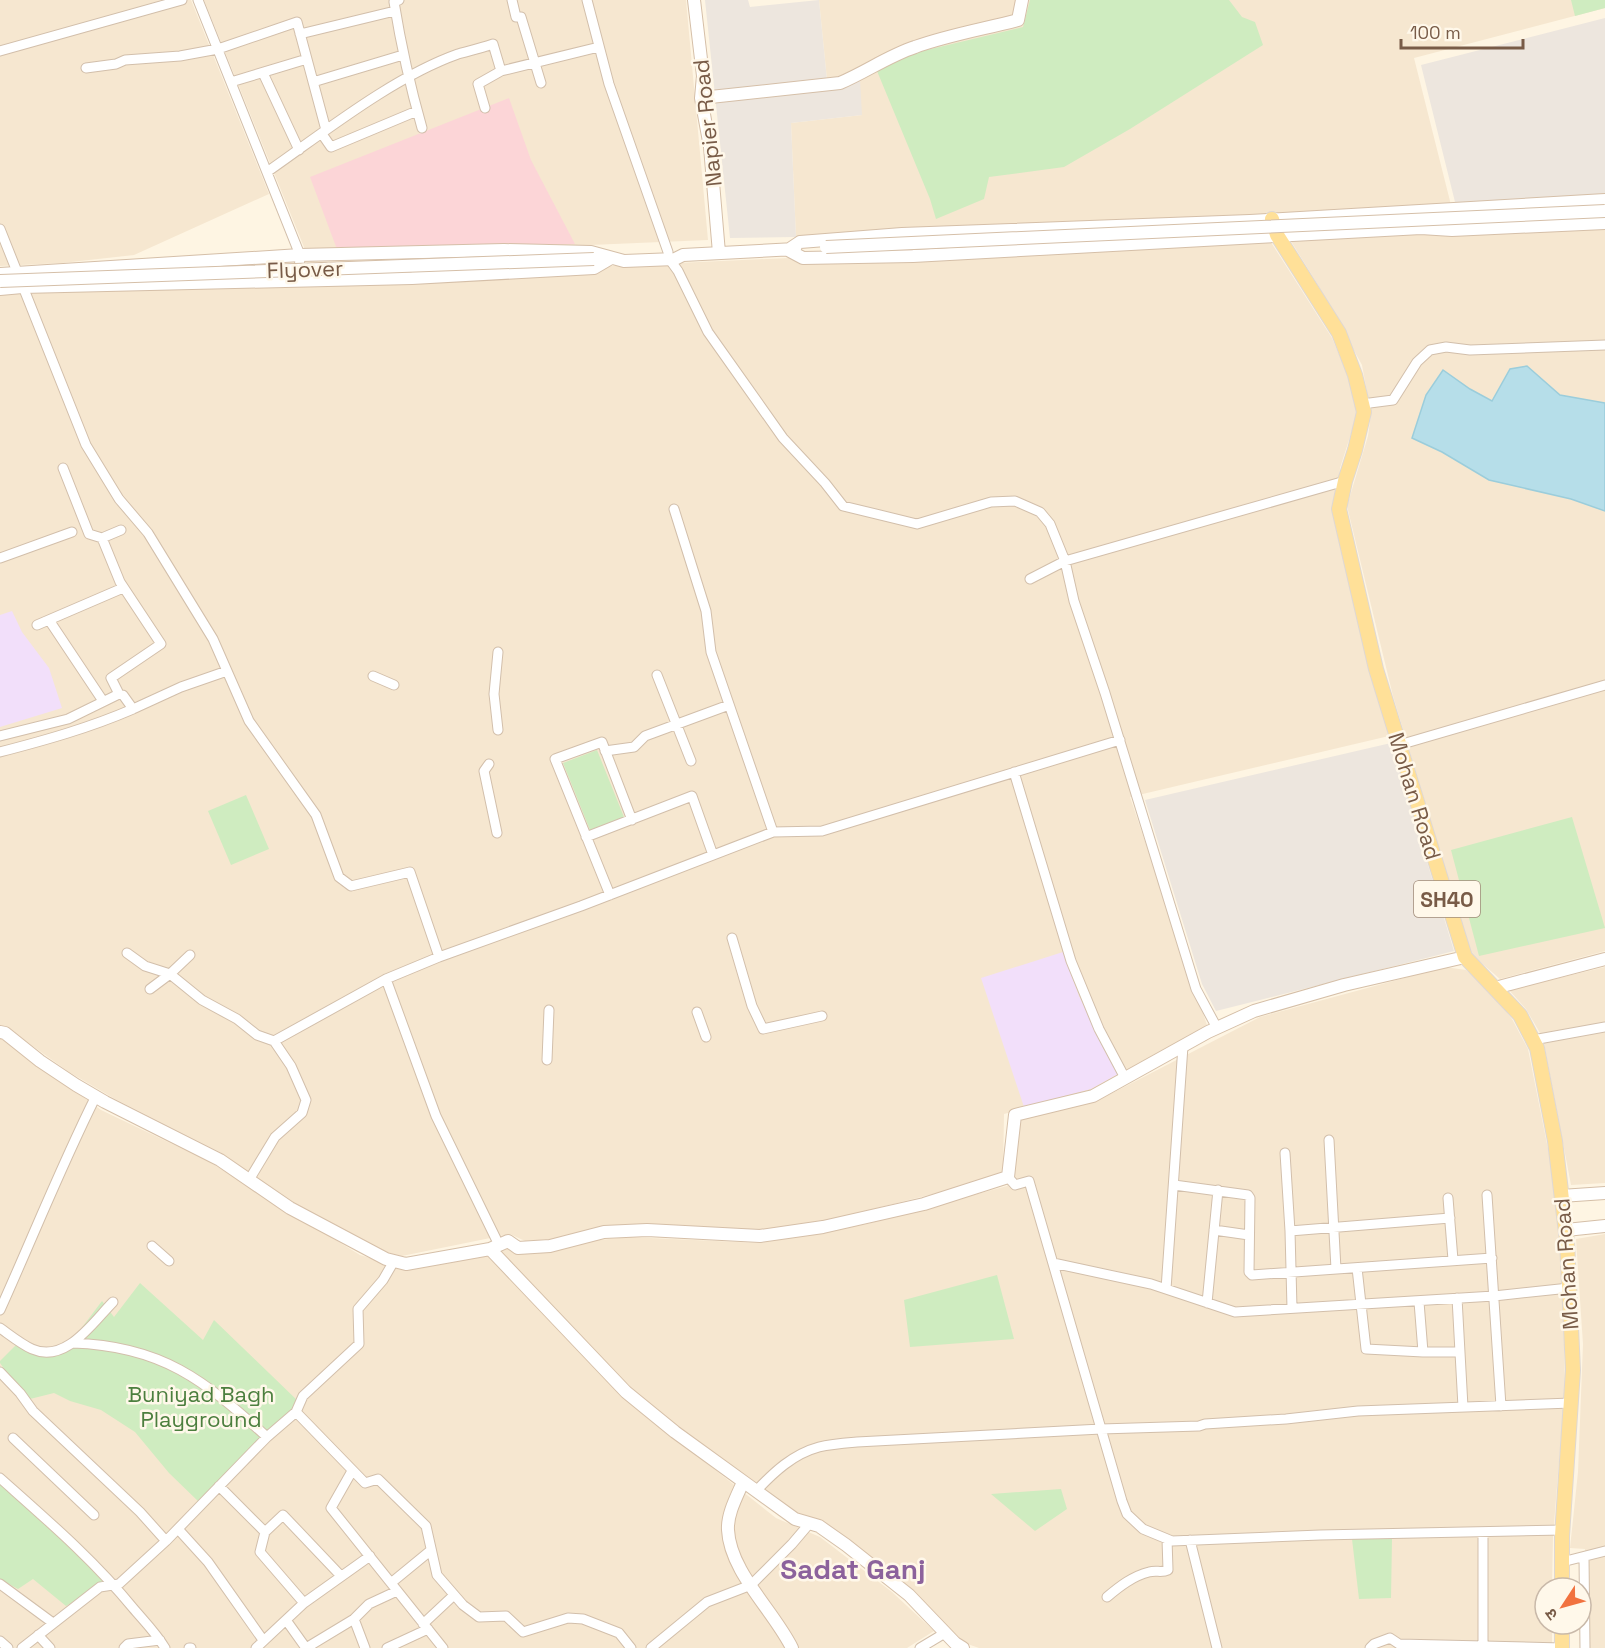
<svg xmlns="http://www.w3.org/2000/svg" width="1605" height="1648" font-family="'Space Grotesk','Noto Sans Devanagari',sans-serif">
<rect width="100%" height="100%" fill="#fef5e3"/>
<path fill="#f6e7d0" d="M0 0H191L269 194 134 255 62 263 0 266Z
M204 0H686L708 240 308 257Z
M819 0H1605V8L1414 58 1451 205 859 236 796 237 791 123 862 115 827 80Z
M1605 223V951L1500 979 1471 954 1393 696 1347 506 1368 436 1371 414 1362 365 1318 285 1289 238Z
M1267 236 1332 338 1352 385 1358 412 1340 468 1336 525 1389 736 1130 797 1207 1025 1092 1091 1004 1114 1003 1173 957 1188 813 1224 759 1230 606 1227 552 1239 525 1241 510 1234 397 1257 297 1207 220 1152 115 1099 69 1072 20 1037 0 1027V291L547 269Z
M1445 967 1466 970 1489 989 1512 1019 1528 1049 1551 1164 1562 1260 1565 1387 1553 1536 1552 1588H1545V1624H1552V1648H979L959 1641 926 1604 824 1524 798 1517 645 1402 499 1253 505 1248 514 1252 535 1253 589 1241 629 1237 759 1243 867 1224 1007 1186 1019 1120 1095 1102 1260 1017Z
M1605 967V1183L1571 1185 1543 1038 1526 1009 1509 990Z
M0 1038 4 1039 101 1110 208 1161 360 1255 400 1267 486 1254 632 1404 776 1518 820 1537 892 1592 934 1631 907 1648H0Z
M1605 1234V1648H1584L1585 1549 1570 1548 1578 1472 1583 1344 1576 1239Z"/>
<path fill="#ede6de" d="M705 0H748L750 7 819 0 827 80 860 79 862 115 791 123 796 237 730 238Z
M1605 18V196L1456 206 1421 65Z
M1391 743 1454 951 1216 1011 1202 984 1145 800Z"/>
<path fill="#f2dffa" d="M12 611 22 632 49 668 62 708 0 727V615Z
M1063 952 1079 996 1118 1074 1091 1089 1024 1107 981 978Z"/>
<path fill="#fcd5d7" d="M509 98 531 160 575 244 338 252 310 177Z"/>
<path fill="#cfecc0" d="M1030 0H1229L1242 17 1255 22 1263 45 1130 129 1064 167 989 177 984 199 936 219 930 199 877 71 914 53 1023 27Z
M1571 0H1605V8L1575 16Z
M597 750 624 817 590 830 563 763Z
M246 795 269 849 231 865 208 811Z
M1572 817 1605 928 1479 956 1451 850Z
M997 1275 1014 1339 910 1347 904 1300Z
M140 1283 203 1340 214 1320 299 1402 200 1503 169 1473 135 1432 101 1410 70 1401 54 1393 26 1400 0 1363V1361L20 1341 42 1348 65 1350 102 1301 114 1317Z
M0 1478 108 1582 66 1606 33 1579 18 1589 0 1579Z
M1061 1489 1067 1509 1035 1531 991 1494Z
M1352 1539H1392L1391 1598 1359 1599Z"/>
<path fill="#b6dee9" stroke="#9bcddb" stroke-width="1.5" d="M1527 366 1560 395 1605 403V511L1571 499 1489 480 1442 452 1412 438 1426 395 1443 370 1470 389 1492 401 1510 369Z"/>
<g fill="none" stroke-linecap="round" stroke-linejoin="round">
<defs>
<path id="street" d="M198 0 300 255 299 275
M399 0 394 2C401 45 410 86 422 128
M512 0 516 17H521L541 83
M587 0 609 84 668 252
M300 34 395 11
M0 51 182 0
M86 68 116 64 125 60 180 56 218 49 297 22 326 130
M263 73 299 150
M231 82 307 59
M313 82 403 55
M485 108 478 84 501 71
M322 134 331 147 417 111
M267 172C323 133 393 77 458 54 469 51 481 48 493 44L501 71 599 47
M0 229 86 445 119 499 148 533 213 639 249 721 316 815 339 877 351 886 410 872 439 957 386 979 274 1041 291 1066 306 1100 302 1113 275 1137 249 1180
M670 260 678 271 708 332 783 438 825 483 843 506 917 524 991 502 1015 501 1040 512 1050 524 1065 561 1074 601 1105 693 1196 989 1217 1028
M1362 404 1393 400 1417 362 1430 350 1446 347 1470 350 1605 345
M63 468 89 534 102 538 121 530
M674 509 706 611 711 652 773 832
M102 538 120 582 161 644 111 678 119 694
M0 558 72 532
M1030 579 1065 561 1345 481
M49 620 103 701
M37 625 123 588
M657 675 691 761
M373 676 394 685
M498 730 494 694 498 652
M0 736 68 719 119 694 123 695 133 709 181 687 227 671
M1399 745 1605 685
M605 751 634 747 645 736 729 705
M0 752C46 740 89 728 133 709
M489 764 484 771 497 833
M1014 772 1071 961 1099 1029 1125 1078
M586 837 692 796 713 855
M610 895 555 759 602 742 632 820
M732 938 752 1006 763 1029 822 1016
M127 953 145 966 170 974 202 1000 237 1019 257 1035 274 1041
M439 957 581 906 773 832 822 831 1120 740
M386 979 436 1116 499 1245
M150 989 170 974 190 955
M697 1012 706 1037
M1533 1040 1605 1027
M547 1060 549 1010
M1329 1140 1336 1269
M1285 1153 1290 1231 1292 1308
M1008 1177 1015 1185 1029 1181 1122 1501 1127 1514 1143 1529 1172 1541 1320 1535 1563 1530
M1174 1185 1248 1195 1250 1198 1249 1272 1252 1275 1492 1258
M1487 1195 1501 1406
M1448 1198 1453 1260
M1214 1230 1249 1235
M1290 1231 1450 1218
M152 1246 169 1261
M1053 1263 1151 1284 1235 1312 1494 1296 1569 1288
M1357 1268 1366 1349 1423 1352 1419 1302
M1166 1289 1183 1046
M1457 1298 1463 1407
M1207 1303 1218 1190
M0 1310C32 1239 61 1166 96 1096
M0 1328C10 1335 21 1344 32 1349 66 1364 93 1322 113 1302
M73 1343C162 1346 204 1380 267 1437
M1423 1352H1460
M0 1372 20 1393 33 1411 140 1512 166 1541
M296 1412 365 1483 378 1479 426 1526 437 1575 463 1605 479 1617 506 1616 523 1632 568 1618 583 1619 619 1633 631 1648
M13 1438 94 1515
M352 1471 331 1508 443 1648
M0 1478C46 1519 94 1560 133 1608 144 1621 156 1633 165 1648
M219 1486 265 1532
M756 1491C774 1472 793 1454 819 1447 831 1444 845 1443 857 1442L1101 1429 1199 1426 1205 1424 1286 1419 1358 1411 1571 1403
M178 1529 208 1562 263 1640
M1483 1532V1648
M1190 1540 1217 1648
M1584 1557 1585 1648
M1562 1562 1605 1551
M391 1583 430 1551
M0 1584 53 1623
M1107 1597C1120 1586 1133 1576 1149 1572 1156 1570 1162 1573 1168 1570L1167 1539
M304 1603 260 1552 265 1532 283 1515 341 1576
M354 1619 365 1648
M286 1620 306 1648
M423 1624 454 1595
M38 1635 50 1648
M0 1641 8 1648
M22 1648 100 1587 119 1584 166 1541 267 1437 296 1412 303 1396 359 1344 358 1309 383 1280 394 1261
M124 1648 128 1644 160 1640
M189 1648H191
M256 1648 304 1603 370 1556
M306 1648 354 1619 369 1604 397 1591
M387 1648 428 1629
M651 1648 707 1602 751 1585 792 1544 809 1524
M920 1648 945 1633
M1370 1648 1374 1644 1390 1638 1399 1644 1562 1648"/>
<path id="secondary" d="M694 0 703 76 701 98 710 147 719 253
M701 98 840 83C866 72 888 56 915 47 948 35 984 29 1018 20L1022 0
M1605 200 1250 221 902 234 800 242 788 250 803 258 913 256 1421 228 1452 230 1605 223
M0 274 300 255 504 250 591 252 624 261 675 259 683 255 795 249
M0 289 22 287 412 278 594 268 611 258
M1495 988 1605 959
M0 1032 5 1033 40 1061 76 1085 105 1102 220 1160 290 1208 386 1259 406 1264 490 1249 508 1241 518 1248 550 1246 604 1232 647 1230 760 1236 823 1227 924 1204 1008 1177 1015 1115 1093 1096 1208 1032 1254 1011 1344 985 1465 957
M1561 1196 1605 1193
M1566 1230 1605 1226
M490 1249 626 1392 675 1432 795 1519 819 1526 846 1545 909 1595 955 1643 963 1648
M743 1482C737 1496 727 1514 728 1530 730 1572 774 1611 792 1648"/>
<path id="primary" d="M1272 219 1277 235 1339 333 1355 375 1364 412 1355 450 1345 481 1339 509 1376 669 1465 957 1520 1015 1537 1048 1555 1141 1567 1241 1573 1370 1562 1536V1588
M1562 1648V1624"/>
</defs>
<use href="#street" stroke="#d2bfab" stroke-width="11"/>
<use href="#secondary" stroke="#d5bfa8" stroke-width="14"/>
<use href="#primary" stroke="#dfd8d3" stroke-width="16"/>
<use href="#street" stroke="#fff" stroke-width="9"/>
<use href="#secondary" stroke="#fff" stroke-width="12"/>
<use href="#primary" stroke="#ffe098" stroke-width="14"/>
<defs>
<path id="secondary-bridge" d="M826 247 1605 211
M0 281 594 259"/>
</defs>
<use href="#secondary-bridge" stroke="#d5bfa8" stroke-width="14" stroke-linecap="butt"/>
<use href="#secondary-bridge" stroke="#fff" stroke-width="12"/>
</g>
<g text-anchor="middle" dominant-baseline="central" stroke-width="5" stroke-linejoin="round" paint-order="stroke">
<rect fill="#fff8ea" stroke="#a08a78" stroke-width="1.5" x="1414" y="881" width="66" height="36" rx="4.5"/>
<g font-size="21" font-weight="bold" fill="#785b47">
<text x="1447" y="899">SH40</text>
</g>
<g font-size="22" fill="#785b47" stroke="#fff8ea">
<text transform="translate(707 123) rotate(-96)">Napier Road</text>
<text transform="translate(305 269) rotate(-2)">Flyover</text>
<text transform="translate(1415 796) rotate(73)">Mohan Road</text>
<text transform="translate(1566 1264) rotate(-94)">Mohan Road</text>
</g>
<g font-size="22" fill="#4c7f3e" stroke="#fff8ea">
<text x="201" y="1394">Buniyad Bagh<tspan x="201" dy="25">Playground</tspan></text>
</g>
<g font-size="28" font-weight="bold" fill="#8c629c" stroke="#fff8ea">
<text x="853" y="1569">Sadat Ganj</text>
</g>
</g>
<g transform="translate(1563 1606) rotate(234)"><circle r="28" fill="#fff8ea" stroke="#c9b9a9" stroke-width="1.5"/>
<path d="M0-4.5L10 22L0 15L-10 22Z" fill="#f1723f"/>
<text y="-9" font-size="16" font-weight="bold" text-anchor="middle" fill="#785b47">उ</text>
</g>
<path d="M1401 39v9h122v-9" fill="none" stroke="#785b47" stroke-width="3"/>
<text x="1410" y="39" font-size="18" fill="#785b47" stroke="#fff8ea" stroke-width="4.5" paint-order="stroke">100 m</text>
</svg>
